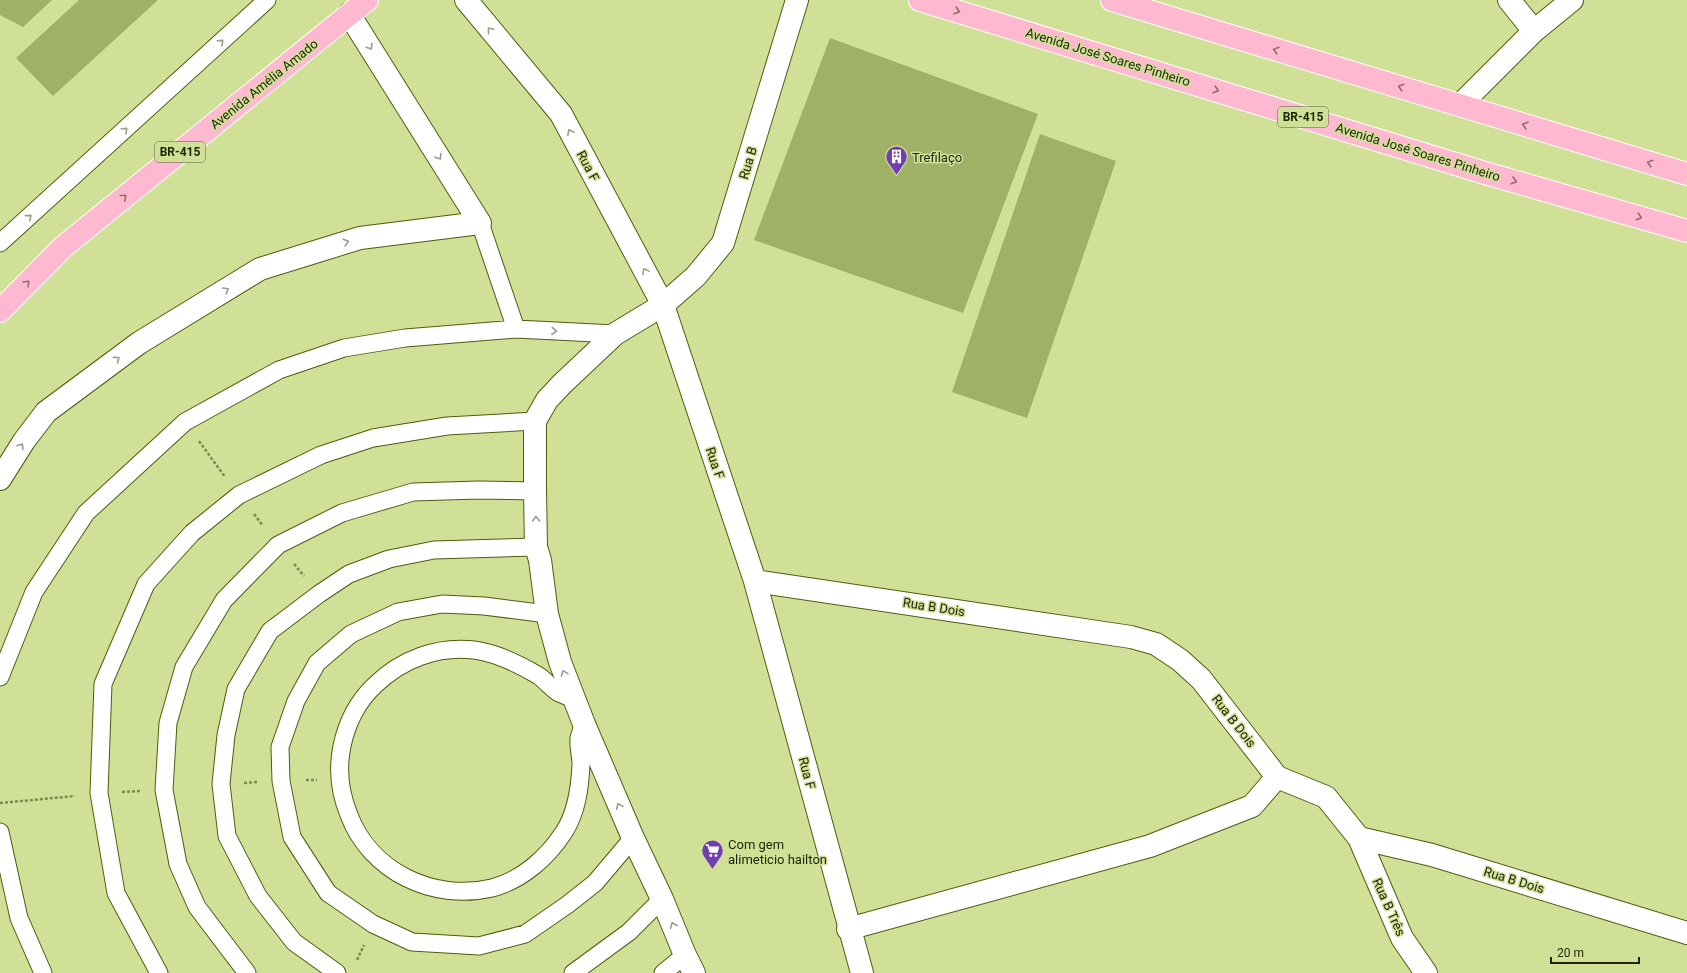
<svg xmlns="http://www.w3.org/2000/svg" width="1687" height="973" font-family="Roboto,sans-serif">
<rect width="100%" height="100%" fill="#d0e197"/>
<path fill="#a0b067" d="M0 0H52L23 27 0 15Z
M79 0H158L53 96 16 58Z
M830 38 1038 114 963 313 754 240Z
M1040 134 1116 161 1027 418 952 392Z"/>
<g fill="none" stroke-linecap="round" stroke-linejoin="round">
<defs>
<path id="lane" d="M480 223 516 329
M0 243 267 0
M547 614 484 606 442 604 398 612 351 634 317 663 296 701 280 747 281 781 292 837 328 893 373 924 412 942 479 946 525 934 567 905 595 883 633 838
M0 677 34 592 86 513 185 422 279 370 344 348 405 338 516 329 615 334
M573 698C568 697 563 695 559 693 552 689 546 681 539 676 519 664 497 653 474 650 437 646 402 659 375 685 358 701 347 722 342 746 337 770 340 793 349 815 370 871 433 902 492 888 522 880 547 858 564 832 577 812 580 787 581 764 581 756 578 747 579 738 580 734 582 729 584 724
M0 832 19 918 43 973
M159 973 116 893 99 793 103 684 146 584 192 533 239 495 321 455 373 438 447 426 535 421
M247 973 197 907 178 864 164 790 168 723 184 667 224 600 278 545 342 513 413 492 479 490 535 491
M337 973 294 942 258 896 227 836 221 784 226 735 236 689 270 631 319 594 349 574 389 559 434 550 536 547
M573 973 629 932 662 899
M663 973 685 955"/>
<path id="street" d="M466 0 561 114 663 305 755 581 862 973
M1509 0 1534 31
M1460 105 1534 31 1572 0
M0 479 24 441 46 412 139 343 260 269 360 238 480 223 349 14
M755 581 1131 637 1156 644 1180 660 1201 679 1277 777 1326 797 1359 838 1432 855 1687 933
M1359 838 1402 938 1426 973
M848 929 1150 846 1252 806 1277 777
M694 973 685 955 662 899 633 838 584 724 560 662 547 614 540 560 536 547 535 491V421L547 400 562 384 615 334 663 305 696 276 723 243 797 0"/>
<path id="primary" d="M920 0 1485 173 1687 231
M1112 0 1687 174
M0 311 63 247 367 0"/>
</defs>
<use href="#lane" stroke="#4f5c0d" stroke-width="19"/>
<use href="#street" stroke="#4f5c0d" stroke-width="24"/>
<use href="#primary" stroke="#fff" stroke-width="24"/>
<path stroke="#7d8953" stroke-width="2.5" stroke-dasharray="3 2" stroke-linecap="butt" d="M199 441 225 477
M254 514 263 526
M294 564 304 576
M306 780H317
M244 783 257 782
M122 792 141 791
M0 803 75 796
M357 960 364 945"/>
<use href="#lane" stroke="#fff" stroke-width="17"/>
<use href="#street" stroke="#fff" stroke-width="22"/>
<use href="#primary" stroke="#feb9d1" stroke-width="22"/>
</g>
<defs><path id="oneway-chevron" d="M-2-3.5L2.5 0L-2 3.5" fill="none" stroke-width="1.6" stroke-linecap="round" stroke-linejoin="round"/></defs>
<g stroke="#8e6e6b">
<use href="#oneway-chevron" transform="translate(957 11) rotate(17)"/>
<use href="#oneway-chevron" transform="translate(1276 50) rotate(-163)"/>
<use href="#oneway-chevron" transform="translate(1401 87) rotate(-163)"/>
<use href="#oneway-chevron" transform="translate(1216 90) rotate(17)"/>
<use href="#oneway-chevron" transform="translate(1525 125) rotate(-163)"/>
<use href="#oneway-chevron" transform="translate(1650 163) rotate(-163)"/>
<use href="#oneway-chevron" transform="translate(1514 181) rotate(16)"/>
<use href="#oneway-chevron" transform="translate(124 197) rotate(-39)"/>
<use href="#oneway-chevron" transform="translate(1639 217) rotate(16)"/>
<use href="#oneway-chevron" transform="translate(27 283) rotate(-45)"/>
</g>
<g stroke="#9a9c8e">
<use href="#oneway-chevron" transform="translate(490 30) rotate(-130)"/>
<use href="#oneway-chevron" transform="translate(221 42) rotate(-42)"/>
<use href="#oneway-chevron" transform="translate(370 47) rotate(58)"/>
<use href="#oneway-chevron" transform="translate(125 130) rotate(-42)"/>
<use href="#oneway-chevron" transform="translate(570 132) rotate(-118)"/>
<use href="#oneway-chevron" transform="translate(439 157) rotate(58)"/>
<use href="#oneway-chevron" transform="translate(29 217) rotate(-42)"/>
<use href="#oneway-chevron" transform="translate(346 242) rotate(-17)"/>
<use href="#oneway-chevron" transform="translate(645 271) rotate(-118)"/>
<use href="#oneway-chevron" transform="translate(226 290) rotate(-31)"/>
<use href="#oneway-chevron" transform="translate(554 331) rotate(3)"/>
<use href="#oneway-chevron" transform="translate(117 359) rotate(-37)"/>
<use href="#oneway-chevron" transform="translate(21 446) rotate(-57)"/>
<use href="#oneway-chevron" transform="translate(536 519) rotate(-92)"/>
<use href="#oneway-chevron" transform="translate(564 673) rotate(-110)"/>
<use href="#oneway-chevron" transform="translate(619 806) rotate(-114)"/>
<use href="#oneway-chevron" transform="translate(673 925) rotate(-112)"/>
</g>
<defs>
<symbol id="building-pin" viewBox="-11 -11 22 30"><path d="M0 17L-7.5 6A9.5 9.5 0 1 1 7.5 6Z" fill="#703db4" stroke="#d0e197"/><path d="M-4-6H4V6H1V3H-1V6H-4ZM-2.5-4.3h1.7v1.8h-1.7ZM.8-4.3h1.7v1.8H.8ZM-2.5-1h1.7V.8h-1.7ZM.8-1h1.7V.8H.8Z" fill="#fff"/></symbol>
<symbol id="supermarket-pin" viewBox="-11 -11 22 30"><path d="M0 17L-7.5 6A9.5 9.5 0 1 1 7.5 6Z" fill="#703db4" stroke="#d0e197"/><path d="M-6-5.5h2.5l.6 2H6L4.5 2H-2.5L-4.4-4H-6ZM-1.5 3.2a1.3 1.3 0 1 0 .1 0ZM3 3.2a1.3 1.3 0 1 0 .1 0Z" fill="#fff"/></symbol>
</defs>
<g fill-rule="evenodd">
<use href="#building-pin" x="884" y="144" width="25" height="34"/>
<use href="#supermarket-pin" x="700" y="838" width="25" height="34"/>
</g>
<g text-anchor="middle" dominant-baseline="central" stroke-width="3" stroke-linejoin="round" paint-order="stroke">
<g fill="#d0e197" stroke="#535d31" stroke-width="1">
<rect x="1278" y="107" width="50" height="20" rx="3"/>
<rect x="155" y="142" width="50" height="20" rx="3"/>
</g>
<g font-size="12" font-weight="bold" fill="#1e2405">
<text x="1303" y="117">BR-415</text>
<text x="180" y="152">BR-415</text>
</g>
<g font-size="13" fill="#1e2405" stroke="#d0e197">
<text transform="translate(1108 57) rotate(17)">Avenida José Soares Pinheiro</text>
<text transform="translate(264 84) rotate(-39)">Avenida Amélia Amado</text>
<text transform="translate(1418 152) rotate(17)">Avenida José Soares Pinheiro</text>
<text transform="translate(748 163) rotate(-73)">Rua B</text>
<text transform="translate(588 166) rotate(62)">Rua F</text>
<text transform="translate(715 463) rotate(71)">Rua F</text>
<text transform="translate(934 607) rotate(9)">Rua B Dois</text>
<text transform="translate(1234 721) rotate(52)">Rua B Dois</text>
<text transform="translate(807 773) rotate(75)">Rua F</text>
<text transform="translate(1514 880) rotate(17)">Rua B Dois</text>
<text transform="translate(1389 907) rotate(66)">Rua B Três</text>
</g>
<g font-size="13" fill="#1e2405" stroke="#d0e197" text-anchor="start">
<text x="912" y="157">Trefilaço</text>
<text x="728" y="844">Com gem<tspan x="728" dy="15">alimeticio hailton</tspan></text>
</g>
</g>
<path d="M1551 957v6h88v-6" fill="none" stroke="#1e2405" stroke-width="2"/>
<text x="1557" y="957" font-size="12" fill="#1e2405" stroke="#d0e197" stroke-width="3" paint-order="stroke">20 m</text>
</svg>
